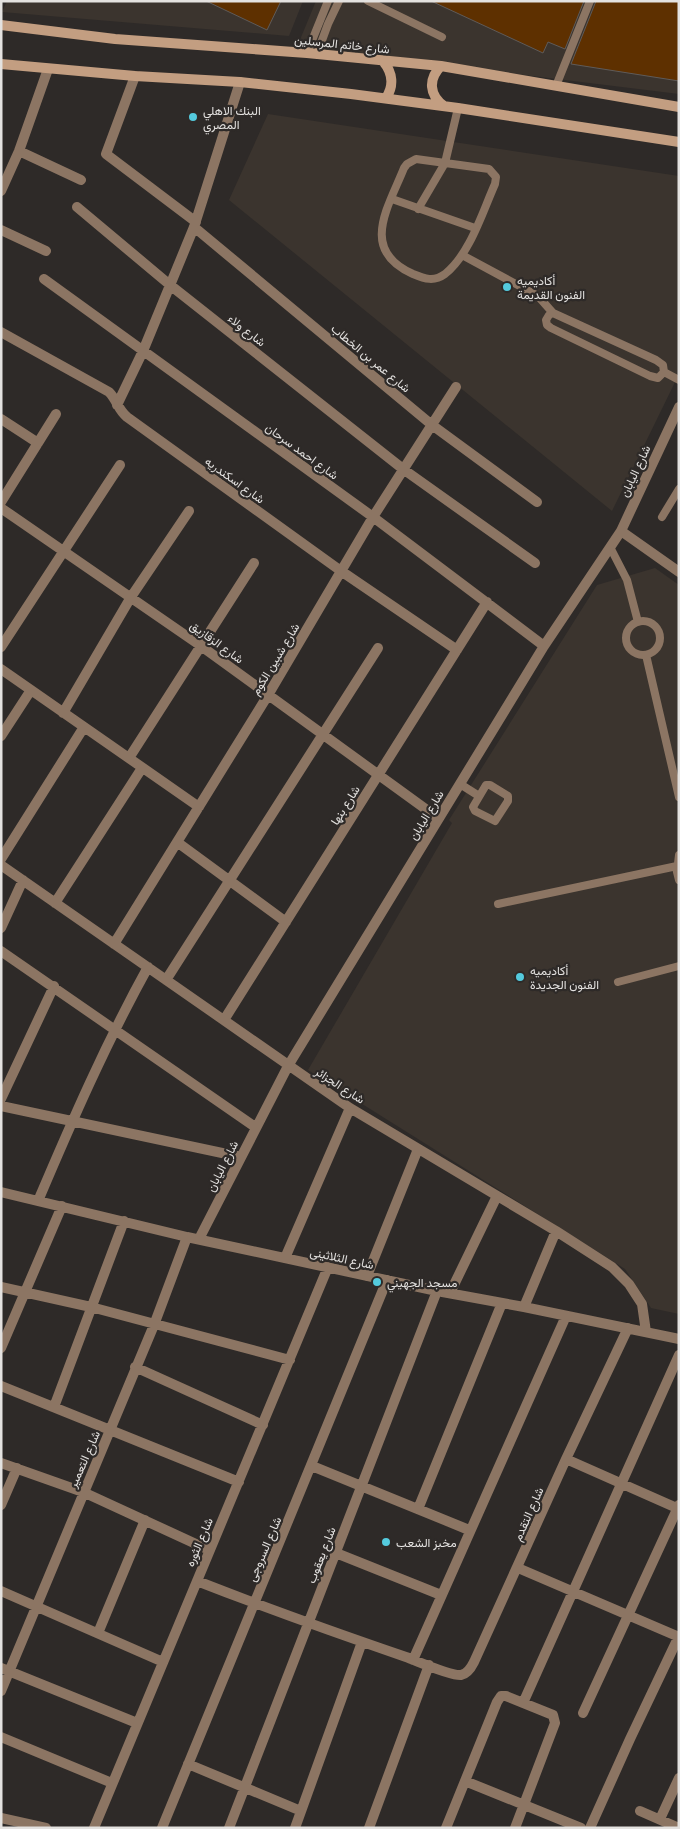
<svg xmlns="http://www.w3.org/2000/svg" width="680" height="1829" font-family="Merriweather,Vazirmatn,serif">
<rect width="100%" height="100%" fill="#2e2a28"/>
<path fill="#3b342e" d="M7 1H303L289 36 2 12Z
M316 1H679V94L297 47Z
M268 114 679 176V374L612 511 229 200Z
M655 568 679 585V1314L651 1308 625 1269 308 1070 452 823 449 820 597 585Z"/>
<path fill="#5e3000" stroke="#5f5b59" d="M206 1H281L267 30Z
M431 1H584L565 49 548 42 543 53Z
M596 1H679V81L571 64Z"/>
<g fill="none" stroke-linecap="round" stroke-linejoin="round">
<path stroke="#8c7563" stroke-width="8" d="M368 1 442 37
M307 53 328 1
M317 54 328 24 339 1
M556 86 590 1
M416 159 489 169 496 177 495 184C482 213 470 254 445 274 434 282 425 279 413 274 359 250 388 208 404 168L407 164Z
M392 199 475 228
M418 209 445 163 458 108
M462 255 538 296 553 313
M553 313 656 360 663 365 664 372 658 378 650 376 551 328 547 325 546 320 549 315Z
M664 372 679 380
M662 517 679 489
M610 547 627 580 638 622
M626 638a17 17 0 1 1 34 0a17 17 0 1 1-34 0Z
M646 655 679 797
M460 784 479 796
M486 785H490L508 796V801L495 821 475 811 473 807Z
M679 855 677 872 679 880
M498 904 677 866
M618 982 679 966"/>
<path stroke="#8c7563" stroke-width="10" d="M135 76 106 154 196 222
M19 151 81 180
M1 191 19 151 48 69
M77 207 170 285 403 469 535 563
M194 227 432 425 537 502
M1 230 46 251
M44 279 373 517 544 646
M1 332 109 392C117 400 118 410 127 417L341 571 457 650
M117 405 143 351 194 227 240 82
M1 419 38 443
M1 502 56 414
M1 508 201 646 438 818
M621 531 679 572
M1 647 120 465
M1 669 199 807
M63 713 131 597 189 511
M1 736 31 690
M129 758 254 563
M177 842 286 922
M1 859 84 727
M1 865 350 1108 556 1231 612 1267 629 1284 642 1304 646 1332
M55 903 142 768
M1 928 23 880
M114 944 268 695 373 517 456 387
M1 951 255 1127
M166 980 378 648
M224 1020 487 602
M1 1099 54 986
M1 1106 241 1157
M1 1192 187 1237 437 1291 524 1307 679 1339
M38 1201C72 1121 106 1043 148 967
M199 1239 288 1066 544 646 621 531 679 407
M285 1258 350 1108
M367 1276 418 1149
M1 1287 91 1307 290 1360
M450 1293 497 1196
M524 1307 556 1231
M1 1348 62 1206
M135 1367 263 1425
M1 1386 239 1482
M54 1407 124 1221
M566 1459 679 1509
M1 1463 83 1492 209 1550
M312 1466 469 1530
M1 1505 17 1468
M418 1509 502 1303
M336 1553 441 1595
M518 1568 679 1637
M197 1581C266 1608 336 1633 406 1657 417 1661 450 1676 461 1675 467 1674 471 1668 474 1662L566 1459 628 1328
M1 1591 163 1662
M98 1633 145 1520
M413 1660 566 1316
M1 1668 137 1723
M1 1691 154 1325 187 1237
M523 1703 679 1355
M583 1713 679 1505
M1 1737 112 1783
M188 1764 301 1811
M465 1781 581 1828
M640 1811 679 1828
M1 1818 46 1828
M660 1819 679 1778
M94 1828 328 1267
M162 1828 387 1280
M229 1828 437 1291
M295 1828 362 1642
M369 1828 429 1665
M446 1828 497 1702 501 1696H506L553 1715 555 1723 515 1828
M590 1828 630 1739 679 1636"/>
<path stroke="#c39e81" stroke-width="10" d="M1 25 115 39 307 53 441 66 679 107
M383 61C393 73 394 86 386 98
M1 64 135 76 240 82 351 94 458 108 679 142
M441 66C428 79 429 95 444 106"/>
</g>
<g fill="#54cadd" stroke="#2e2a28" stroke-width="2">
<circle cx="193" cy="117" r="5"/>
<circle cx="507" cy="287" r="5"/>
<circle cx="520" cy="977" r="5"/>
<circle cx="377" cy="1282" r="5"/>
<circle cx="386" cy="1542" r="5"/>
</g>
<g text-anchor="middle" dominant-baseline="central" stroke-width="4.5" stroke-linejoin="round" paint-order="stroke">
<g font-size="12" fill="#e4e2e0" stroke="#2e2a28">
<text transform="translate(342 44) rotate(6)">شارع خاتم المرسلين</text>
<text transform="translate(247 330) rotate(38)">شارع ولاء</text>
<text transform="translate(371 358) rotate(40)">شارع عمر بن الخطاب</text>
<text transform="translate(302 451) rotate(36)">شارع احمد سرحان</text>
<text transform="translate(635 471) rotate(-65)">شارع اليابان</text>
<text transform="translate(235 480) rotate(36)">شارع اسكندريه</text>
<text transform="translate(217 642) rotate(36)">شارع الزقازيق</text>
<text transform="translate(275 659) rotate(-59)">شارع شبين الكوم</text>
<text transform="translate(345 805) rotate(-58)">شارع بنها</text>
<text transform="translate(426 815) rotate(-59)">شارع اليابان</text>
<text transform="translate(340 1085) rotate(33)">شارع الجزائر</text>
<text transform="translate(222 1166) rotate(-63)">شارع اليابان</text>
<text transform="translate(342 1258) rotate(12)">شارع الثلاثينى</text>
<text transform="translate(84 1459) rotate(-66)">شارع التعمير</text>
<text transform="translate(528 1514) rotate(-66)">شارع التقدم</text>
<text transform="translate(199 1542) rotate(-67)">شارع الثوره</text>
<text transform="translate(264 1549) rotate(-67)">شارع السروجى</text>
<text transform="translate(321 1555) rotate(-69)">شارع يعقوب</text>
</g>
<g font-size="12" fill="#e4e2e0" stroke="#2e2a28" text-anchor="start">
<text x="203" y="110">البنك الاهلي<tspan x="203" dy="14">المصري</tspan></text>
<text x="517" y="280">أكاديميه<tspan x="517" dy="14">الفنون القديمة</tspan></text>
<text x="530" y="970">أكاديميه<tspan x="530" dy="14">الفنون الجديدة</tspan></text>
<text x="387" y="1282">مسجد الجهيني</text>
<text x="396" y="1542">مخبز الشعب</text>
</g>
</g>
<rect width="680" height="1829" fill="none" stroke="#e4e2e0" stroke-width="5"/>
</svg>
